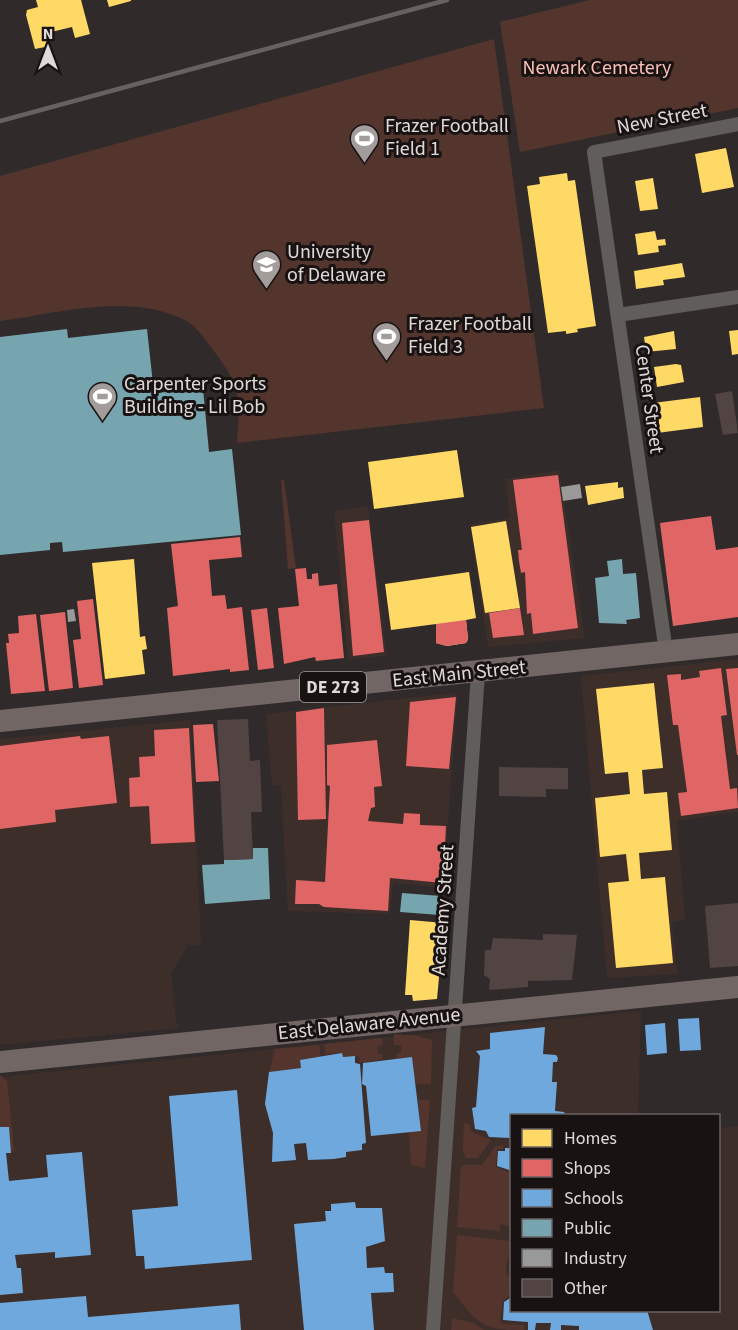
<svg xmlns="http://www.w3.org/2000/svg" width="738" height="1330" font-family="'Source Sans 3',sans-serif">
<rect width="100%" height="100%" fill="#302b2a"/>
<path fill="#3e2e2a" d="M559 470 585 638 488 647 470 524 510 518 505 479Z
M368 506 387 656 348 659 334 511Z
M738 659V812L677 821 685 919 672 922 677 974 607 978 581 676Z
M455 693 457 701 443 888 393 883 390 914 288 911 281 786 272 785 266 714Z
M191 720 201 945H188L171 973 176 1021 180 1028 0 1045V739Z
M641 1011 638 1115 512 1116V1310H718L719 1128 738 1126V1330H0V1077Z"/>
<path fill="#54352e" d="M590 0H738V108L520 152 500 22Z
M494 39 544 408 237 443C240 398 242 387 213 350 206 340 196 326 185 320 129 292 58 313 0 321V176Z
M281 479 284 480 296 568 288 569Z
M394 1034 417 1036 432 1040 431 1084H418L414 1080 412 1057 396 1059 397 1053H401V1045H394Z
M382 1038 383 1045 377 1046 378 1054H382L383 1059 360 1063 359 1056 343 1057 342 1053 327 1054 326 1057 324 1044Z
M319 1045 321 1058 300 1060 301 1068 269 1072 275 1049Z
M0 1075 7 1081 14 1151H11L9 1127H0Z
M418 1100H430L425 1168 411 1165 409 1132 421 1130Z
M464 1123 469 1124 472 1132 491 1140 478 1158H466L463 1152Z
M503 1145V1149H497L496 1167 511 1173V1227L500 1224V1231L457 1227 461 1167 464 1165H482L495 1147Z
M457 1235 510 1241C510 1254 505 1263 506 1274L510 1277 509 1296 503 1301 500 1321 503 1324 524 1325V1330C483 1330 479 1325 453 1292Z
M452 1318 473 1323 484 1330H451Z"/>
<path fill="#ffd966" d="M36 0H81L90 34 75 38 72 27 47 33 50 46 35 49 26 15 27 10 38 7Z
M107 0H131V1L109 7Z
M726 148 734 187 702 193 695 154Z
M567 173 568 181 575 180 596 326 577 329 578 332 566 334V331L548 333 527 186 540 184 539 177Z
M653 178 658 209 640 211 635 181Z
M655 231 657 240 665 239 666 245 658 246 659 252 638 255 635 234Z
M682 263 685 277 663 280 664 285 636 289 634 271Z
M738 330V354L732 355 729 331Z
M674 331 676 349 646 352 644 337Z
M676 364 681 365 684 382 657 387 654 367Z
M700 397 703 427 657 433 653 403Z
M457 450 464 497 374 509 368 462Z
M618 482V488L623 487 624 498 588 505 585 486Z
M506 521 520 608 485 613 471 527Z
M134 559 140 637 145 636 147 649 142 650 145 674 105 679 92 563Z
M469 572 476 618 466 620 468 639 466 643 447 646 436 643V624L391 630 385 584Z
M654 683 663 768 642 770 644 794 667 792 672 850 639 853 641 879 665 877 673 963 616 968 608 883 629 881 626 854 600 857 595 798 630 794 628 772 605 774 596 689Z
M410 920 444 923 437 999 413 1001 412 995H405Z"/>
<path fill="#e06666" d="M558 475 578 628 533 634 531 613 527 614 525 572 521 573 519 561 518 550H522L513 480Z
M711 516 716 550 738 547V617L673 626 660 523Z
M369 520 384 652 353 656 342 523Z
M240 537 242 557 209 560 212 596 225 595 227 609 242 607 249 670 230 672V669L173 676 167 608 178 606 171 544Z
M306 568 307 579H312V574L318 573 319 586 337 584 344 658 316 661 315 657 284 664 278 608 299 606 295 569Z
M93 599 103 685 79 688 73 640 81 639 77 601Z
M267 608 274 668 258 670 251 610Z
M520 608 524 635 493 638 489 613Z
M65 612 73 688 49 691 40 615Z
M36 614 45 691 11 694 6 643H9L8 634 19 633 18 616Z
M466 620 468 639 466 643 447 646 436 643V624Z
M721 668 727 715 721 716 730 789 737 788 738 808 681 816 678 793 687 792 678 725H673L667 675 681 674V680L700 677 699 671Z
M738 668V755H737L726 669Z
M456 697 449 769 406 766 410 702Z
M324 708 326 819 298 820 296 712Z
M213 724 219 781 196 782 193 725Z
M189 728 195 842 151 844 149 806 130 807 129 778 140 777 139 757 155 756 154 730Z
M80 736 81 739 109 736 117 803 55 810 56 822 0 829V746Z
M377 740 382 786 374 787 375 807 371 808 368 821 403 824 404 813 420 814V825L446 826 443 883 390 878 388 911 324 907 319 904H295L296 880 325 882 330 786 327 785V745Z"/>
<path fill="#6fa8dc" d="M699 1018 701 1050 680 1051 678 1019Z
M665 1023 667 1053 647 1055 645 1025Z
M545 1027 543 1054 556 1055 558 1058 557 1062H553L552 1082H557L555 1111 564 1112 566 1116H512V1138L489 1137 486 1131 475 1129 472 1108 476 1107 480 1056 476 1051 490 1049V1033Z
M342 1053 343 1057 355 1056V1063L360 1064 366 1143 362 1144V1150L346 1152V1157L334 1159 308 1160 306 1143 294 1144 296 1160 272 1162 273 1133 265 1104 269 1072 301 1068 300 1060Z
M412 1057 421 1131 371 1136 366 1086 362 1084 363 1063Z
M237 1090 252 1260 145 1269 144 1256H136L132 1210 178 1206 169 1096Z
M0 1127H9L11 1153H6L9 1181 48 1177 46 1155 82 1152 91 1255 55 1258V1252L15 1255 17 1268H21L23 1293 0 1295Z
M505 1148H512V1171L497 1166 498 1151H505Z
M355 1202 356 1208H382L385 1241 366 1247 367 1268 384 1267 385 1273H393L394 1292 371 1293 374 1330H304L294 1224 326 1221 325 1211H331V1204Z
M86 1296 88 1317 239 1304 241 1330H0V1303Z
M512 1297V1310H647L653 1330H579V1326L561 1325V1330H550L551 1323H536L535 1330H528V1322L503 1320 504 1302Z"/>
<path fill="#76a5af" d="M67 329 68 338 147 329 154 393 203 389 209 452 232 449 241 535 63 552 62 542 50 543V550L0 555V337Z
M622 559 623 574 636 573 640 618 626 620 627 624 599 623 595 578 609 576 607 561Z
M253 848H268L270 899 205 904 202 865 224 864V860L253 859Z
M402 893 441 896 440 915 400 912Z"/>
<path fill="#999" d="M580 484 582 498 563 501 561 487Z
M74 609 76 621 68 622 67 610Z"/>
<path fill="#524442" d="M732 391 738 433 723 435 715 394Z
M248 719 250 761 260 760 262 812H251L253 859 224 860 217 720Z
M499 767 568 768V789H546V797L499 796Z
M738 903V966L710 968 705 906Z
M543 934 577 935 572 980 528 981V987L489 990 490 979 484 975 485 950H491L493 938 543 940Z"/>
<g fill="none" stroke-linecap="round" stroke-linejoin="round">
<path stroke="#615d5b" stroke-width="14" d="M618 315 738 297
M666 652 594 152 738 124
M433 1330 478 673"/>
<path stroke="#716664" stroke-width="22" d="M0 721 738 644
M0 1062 738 987"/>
<path stroke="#676261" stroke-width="4.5" d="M0 121 447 0"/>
</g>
<defs>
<symbol id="stadium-pin" viewBox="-11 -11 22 30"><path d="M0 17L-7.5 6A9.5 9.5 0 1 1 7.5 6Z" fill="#a29c9a" stroke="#181312"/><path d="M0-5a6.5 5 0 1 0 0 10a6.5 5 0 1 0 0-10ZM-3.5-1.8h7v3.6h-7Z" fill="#fff"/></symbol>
<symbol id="university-pin" viewBox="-11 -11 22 30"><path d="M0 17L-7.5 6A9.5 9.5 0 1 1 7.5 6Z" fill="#a29c9a" stroke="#181312"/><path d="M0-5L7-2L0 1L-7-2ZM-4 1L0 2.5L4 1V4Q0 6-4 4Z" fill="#fff"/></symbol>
</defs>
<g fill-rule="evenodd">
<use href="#stadium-pin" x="348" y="122" width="33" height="45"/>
<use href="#university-pin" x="250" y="248" width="33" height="45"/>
<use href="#stadium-pin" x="370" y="320" width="33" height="45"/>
<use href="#stadium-pin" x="86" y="380" width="33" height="45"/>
</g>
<g text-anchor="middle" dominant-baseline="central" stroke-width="6" stroke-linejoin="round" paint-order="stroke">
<rect fill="#181312" stroke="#a49e9c" stroke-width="1.5" x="300" y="672" width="66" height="30" rx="4.5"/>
<g font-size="18" font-weight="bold" fill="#e0d9d7">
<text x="333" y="687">DE 273</text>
</g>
<g font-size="20" fill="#fbc0b6" stroke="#181312">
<text x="597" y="68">Newark Cemetery</text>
</g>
<g font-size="20" fill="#e0d9d7" stroke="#181312">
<text transform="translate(662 119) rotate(-11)">New Street</text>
<text transform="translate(649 399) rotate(82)">Center Street</text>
<text transform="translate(459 674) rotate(-6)">East Main Street</text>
<text transform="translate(443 910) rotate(-86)">Academy Street</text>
<text transform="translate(369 1024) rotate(-6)">East Delaware Avenue</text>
</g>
<g font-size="20" fill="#e0d9d7" stroke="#181312" text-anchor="start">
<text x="385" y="126">Frazer Football<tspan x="385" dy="23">Field 1</tspan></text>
<text x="287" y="252">University<tspan x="287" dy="23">of Delaware</tspan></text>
<text x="408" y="324">Frazer Football<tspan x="408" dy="23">Field 3</tspan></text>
<text x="124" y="384">Carpenter Sports<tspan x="124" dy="23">Building - Lil Bob</tspan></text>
</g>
</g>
<rect x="510" y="1114" width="210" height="198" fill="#181312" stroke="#686261" stroke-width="1.5"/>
<rect x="522" y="1129" width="30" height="18" fill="#ffd966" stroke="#686261" stroke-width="1.5"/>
<text x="564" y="1144" font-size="18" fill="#e0d9d7">Homes</text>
<rect x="522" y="1159" width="30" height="18" fill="#e06666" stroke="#686261" stroke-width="1.5"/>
<text x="564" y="1174" font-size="18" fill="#e0d9d7">Shops</text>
<rect x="522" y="1189" width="30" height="18" fill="#6fa8dc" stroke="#686261" stroke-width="1.5"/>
<text x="564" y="1204" font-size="18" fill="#e0d9d7">Schools</text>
<rect x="522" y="1219" width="30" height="18" fill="#76a5af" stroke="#686261" stroke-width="1.5"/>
<text x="564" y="1234" font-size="18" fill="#e0d9d7">Public</text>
<rect x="522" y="1249" width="30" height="18" fill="#999999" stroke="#686261" stroke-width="1.5"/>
<text x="564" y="1264" font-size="18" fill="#e0d9d7">Industry</text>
<rect x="522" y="1279" width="30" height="18" fill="#524442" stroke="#686261" stroke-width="1.5"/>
<text x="564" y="1294" font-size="18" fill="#e0d9d7">Other</text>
<g transform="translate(48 48)" stroke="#181312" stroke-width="4.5" paint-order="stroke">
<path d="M0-4.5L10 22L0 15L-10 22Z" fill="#e0d9d7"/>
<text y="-9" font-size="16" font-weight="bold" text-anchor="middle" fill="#e0d9d7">N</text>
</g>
</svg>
